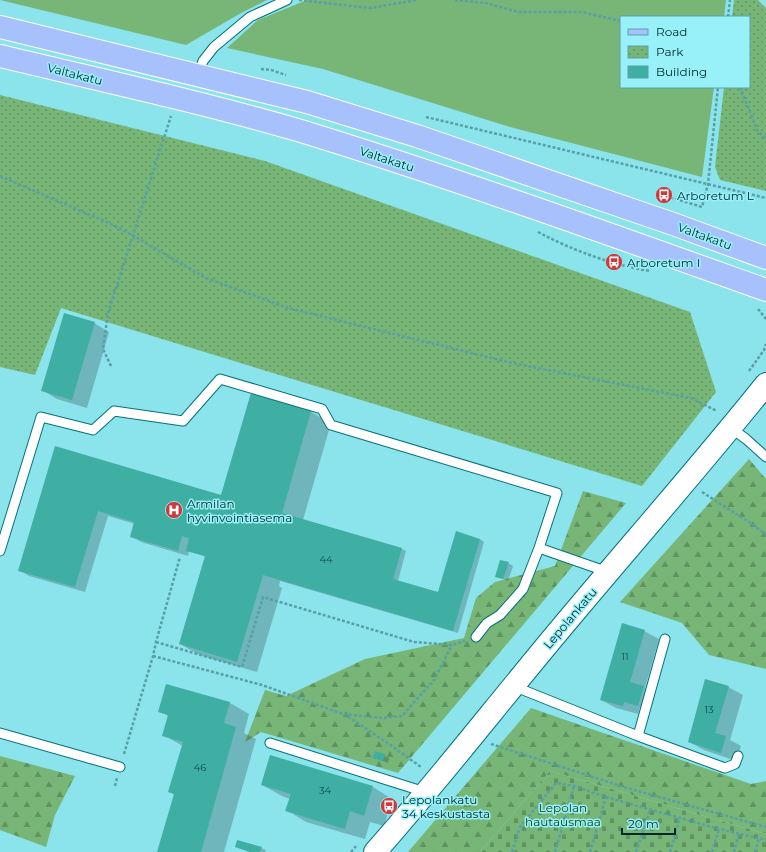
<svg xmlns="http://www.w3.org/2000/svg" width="766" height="852" font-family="Montserrat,sans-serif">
<defs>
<pattern id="forest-firs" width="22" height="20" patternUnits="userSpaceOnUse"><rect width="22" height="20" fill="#77b676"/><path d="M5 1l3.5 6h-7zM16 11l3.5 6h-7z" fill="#5f9461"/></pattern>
<pattern id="cemetery-stones" width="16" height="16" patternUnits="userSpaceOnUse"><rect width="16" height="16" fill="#77b676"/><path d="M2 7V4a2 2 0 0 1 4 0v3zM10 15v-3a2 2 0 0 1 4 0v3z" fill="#5f9461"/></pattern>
<pattern id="park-dots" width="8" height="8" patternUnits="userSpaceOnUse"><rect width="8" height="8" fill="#77b676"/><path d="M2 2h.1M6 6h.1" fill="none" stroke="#5f9461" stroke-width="1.8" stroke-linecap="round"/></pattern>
</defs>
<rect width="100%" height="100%" fill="#8be3ec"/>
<path fill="#77b676" d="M0 0H267L241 13 186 45Z
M307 0H726L724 17H621V87H714L702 177 510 127 323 69 227 48 258 20Z"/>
<path fill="url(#forest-firs)" d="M749 459 766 479V669L709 655 682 623 620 602Z
M583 491 626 503 398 773 261 732 245 742 265 690 286 696 365 659 464 638 476 598 495 582 555 566Z
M531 708 751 784 766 781V834L550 771 480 852H408Z
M0 756 75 776 55 815 46 847 0 830Z"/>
<path fill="url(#cemetery-stones)" d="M550 771 766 834V852H480Z"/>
<path fill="url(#park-dots)" d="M734 0H758L766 8V191L720 180 715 167 724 87H749V17H732Z
M0 95 265 161 690 312 716 392 642 486 61 308 35 375 0 367Z"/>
<path fill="#0003" d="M94 323 109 332 87 408 57 399 42 390Z
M251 394 311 412 331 423 303 520 402 549 406 551 398 581 439 593 480 539 484 542 458 633 280 581 279 586 282 588 257 672 200 655 180 644 206 557 189 551 188 556 141 542 131 536 135 524 108 516 85 592 29 576 19 570 56 447 221 496Z
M508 563 513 566 508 581 496 576Z
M644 631 659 639 645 688 648 690 643 708 640 707 638 714 616 708 601 700Z
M728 687 743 695 730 740 741 746 736 761 704 750 689 742Z
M230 703 249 714 244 733 256 739 224 852H158L175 795 170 792 183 746 163 735 168 716 160 711Z
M375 752 389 758 388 763 373 757Z
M271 757 373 787 392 799 384 826 370 822 365 839 306 822 287 810 290 799 282 796 262 785Z
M236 847 261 848 266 850 265 852H249Z"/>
<path fill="#3eafa2" d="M64 313 95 322 72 400 41 391Z
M251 393 311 411 282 513 402 548 393 579 438 592 456 531 480 539 453 631 263 575 237 662 179 644 205 556 186 551 189 538 182 536 178 551 130 537 134 522 98 511 75 587 18 571 55 446 221 495Z
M500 560 509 562 503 579 495 577Z
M622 623 645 630 630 682 644 686 638 706 624 702 623 706 600 700Z
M705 679 729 686 715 733 726 736 721 753 688 742Z
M166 684 230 702 224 723 236 727 201 852H157L174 794 168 792 183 742 162 736 168 715 158 712Z
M375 751 385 754 383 761 372 758Z
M270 755 373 786 364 816 350 811 345 829 285 811 291 794 261 785Z
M237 840 262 847 260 852H250L235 847Z"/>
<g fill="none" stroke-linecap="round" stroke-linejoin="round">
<defs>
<path id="service" d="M198 74 203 61 214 47 250 17 287 0
M731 428 746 439 766 457
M0 551 41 417 93 430 114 411 183 421 220 379 322 409 331 425 557 493 539 548 608 572
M476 637 487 623 500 615 523 589 539 548
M513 686 638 736 725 768 735 764 738 756
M0 733 120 767
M638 736 665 639
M270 743 425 792"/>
<path id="secondary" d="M375 852C438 781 496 706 557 633 626 550 698 469 766 384"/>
<path id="primary" d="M0 27 307 102 417 136 676 225 766 258
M0 56C100 80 202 102 301 131 457 179 612 235 766 290"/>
</defs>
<use href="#service" stroke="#02737b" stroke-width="11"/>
<use href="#secondary" stroke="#02737b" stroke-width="24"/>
<use href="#primary" stroke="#fff" stroke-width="24"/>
<path stroke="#599fa6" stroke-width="2.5" stroke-dasharray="3 2" stroke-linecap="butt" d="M299 0 370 8 417 0
M455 0 486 3 518 12H581L621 21
M728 17 730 0
M261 69 271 70 286 75
M740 87 757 130 766 139
M426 117 766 198
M0 176 111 224 132 235 206 278 288 308 512 363 691 398 717 411
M656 193 702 207 708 184 718 87
M538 232C572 250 612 265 650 271
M758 309 766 319
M111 366 103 349 108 313 171 116
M749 371 764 350 766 344
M702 492 755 526 766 535
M156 642 242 667 263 597 414 642 452 645 465 641
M153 656 262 685 343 714 383 718 402 716 434 680 452 645
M344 714 386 742 421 767
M491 744 627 788 766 827
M124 754 153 656 156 642 180 557
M115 786 117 778
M351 852 356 846
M512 852 520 827 556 783 574 786 606 797 719 829 766 840
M555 852 574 786
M590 852 606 797
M636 852 650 810
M670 852 680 818
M712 852 719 829
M734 852 739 833
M755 852 759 838"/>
<use href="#service" stroke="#fff" stroke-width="9"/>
<use href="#secondary" stroke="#fff" stroke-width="22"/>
<use href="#primary" stroke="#a6c1fc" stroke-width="22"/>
</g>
<defs>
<symbol id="bus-disc" viewBox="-11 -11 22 22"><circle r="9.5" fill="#ca3b3e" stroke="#98f0f9"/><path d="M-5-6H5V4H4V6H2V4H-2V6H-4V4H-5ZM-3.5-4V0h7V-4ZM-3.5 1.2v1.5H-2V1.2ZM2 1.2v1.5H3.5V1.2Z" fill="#fff"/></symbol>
<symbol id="hospital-disc" viewBox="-11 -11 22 22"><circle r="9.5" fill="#ca3b3e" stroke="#98f0f9"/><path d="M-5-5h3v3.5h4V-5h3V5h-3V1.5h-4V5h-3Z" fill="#fff"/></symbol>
</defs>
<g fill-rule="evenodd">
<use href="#bus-disc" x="654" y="185" width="20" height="20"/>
<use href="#bus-disc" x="604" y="252" width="20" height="20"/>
<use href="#hospital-disc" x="164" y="500" width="20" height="20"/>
<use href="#bus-disc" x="379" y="796" width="20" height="20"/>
</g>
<g text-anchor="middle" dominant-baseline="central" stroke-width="3" stroke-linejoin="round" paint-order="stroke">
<g font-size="10" fill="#104a4a">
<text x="326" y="559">44</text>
<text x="625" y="656">11</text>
<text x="709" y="709">13</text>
<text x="200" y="767">46</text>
<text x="325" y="790">34</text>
</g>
<g font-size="12" fill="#01292c" stroke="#98f0f9">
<text transform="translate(75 74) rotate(14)">Valtakatu</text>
<text transform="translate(387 159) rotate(18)">Valtakatu</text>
<text transform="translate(705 236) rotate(20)">Valtakatu</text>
<text transform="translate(570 618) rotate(-50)">Lepolankatu</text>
</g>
<g font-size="12" fill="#01292c" stroke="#98f0f9" text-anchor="start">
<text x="677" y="195">Arboretum L</text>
<text x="627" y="262">Arboretum I</text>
<text x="187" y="503">Armilan<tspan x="187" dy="14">hyvinvointiasema</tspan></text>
<text x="402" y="799">Lepolankatu<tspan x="402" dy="14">34 keskustasta</tspan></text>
</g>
<g font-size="12" fill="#093f0e" stroke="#98f0f9">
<text x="563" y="807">Lepolan<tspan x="563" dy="14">hautausmaa</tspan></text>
</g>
</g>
<rect x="620" y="16" width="130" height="72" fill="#98f0f9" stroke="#5ca0a7"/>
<rect x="628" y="29" width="20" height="6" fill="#a6c1fc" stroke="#5ca0a7"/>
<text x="656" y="36" font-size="12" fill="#01292c">Road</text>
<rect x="628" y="46" width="20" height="12" fill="url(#park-dots)" stroke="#5ca0a7"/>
<text x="656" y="56" font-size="12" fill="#01292c">Park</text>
<rect x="628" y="66" width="20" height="12" fill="#3eafa2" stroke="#5ca0a7"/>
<text x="656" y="76" font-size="12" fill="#01292c">Building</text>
<path d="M622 828v6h53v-6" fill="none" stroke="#01292c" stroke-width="2"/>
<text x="628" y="828" font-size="12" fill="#01292c" stroke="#98f0f9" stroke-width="3" paint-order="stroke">20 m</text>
</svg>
